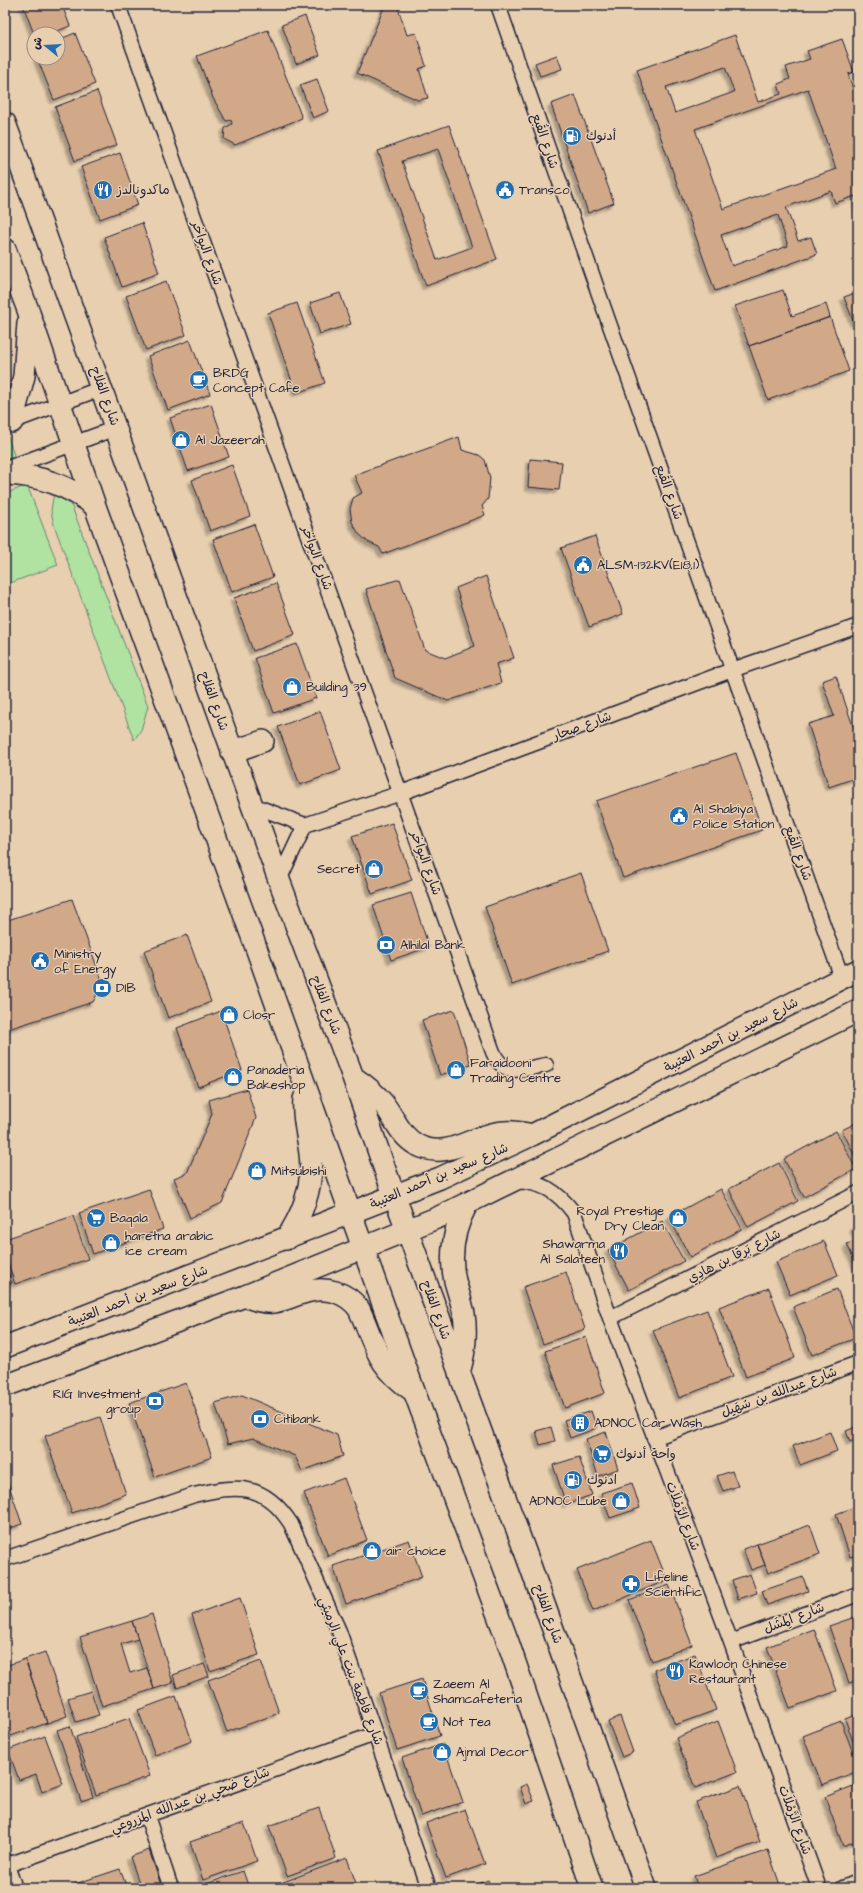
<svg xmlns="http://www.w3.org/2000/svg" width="863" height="1893" font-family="'Architects Daughter','Playpen Sans Arabic',sans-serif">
<defs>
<filter id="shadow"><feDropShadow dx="-3.5" dy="3.5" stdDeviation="1" flood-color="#0004"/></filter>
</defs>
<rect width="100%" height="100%" fill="#e7cfb0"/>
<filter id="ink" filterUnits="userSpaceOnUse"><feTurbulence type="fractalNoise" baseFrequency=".025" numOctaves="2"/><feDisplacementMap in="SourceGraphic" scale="8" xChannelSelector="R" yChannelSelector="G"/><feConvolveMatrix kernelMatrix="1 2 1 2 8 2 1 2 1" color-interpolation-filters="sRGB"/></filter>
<g filter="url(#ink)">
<path fill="#b0e2a2" stroke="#69826e" d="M8 437 15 458 5 461V438Z
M27 485 58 565 5 585V494Z
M54 492 63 497 72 507 148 706 141 730 134 740 54 525 51 511Z"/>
<path fill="#d1a989" stroke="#22223b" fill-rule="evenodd" filter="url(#shadow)" d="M23 5H62L70 26 50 34H34Z
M385 5H397L407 35 416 33 426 66 419 69 428 98 418 100 357 73Z
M305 16 320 55 296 64 282 25Z
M268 30 302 118 235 145 224 139 225 128 232 124 231 120 226 121 213 98 197 56Z
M75 33 95 84 54 100 37 58H58V40Z
M735 35 758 102 781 94 778 84 790 79 786 67 810 59 807 51 842 39 854 72 848 74 858 104V206L855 196 835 203 831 191 786 207 798 241 811 237 817 254 715 291 637 70ZM725 67 734 92 675 113 666 87ZM808 89 836 169 723 209 695 129ZM778 215 788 246 732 266 721 235Z
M557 55 562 69 540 76 535 63Z
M317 79 329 111 313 118 300 85Z
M97 91 117 145 75 161 55 107Z
M575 95 614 203 588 213 551 104Z
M449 125 497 259 426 286 378 151ZM438 149 472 247 437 260 402 161Z
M120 153 138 205 100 219 81 167Z
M142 223 159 273 122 287 104 237Z
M166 281 186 335 146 350 126 296Z
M783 290 792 316 826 304 830 317 749 346 735 306Z
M858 292V322L854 323 844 297Z
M340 293 351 324 320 334 310 303Z
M297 303 325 383 296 393 268 313Z
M830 317 849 371 768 400 749 346Z
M190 340 210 394 168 410 148 356Z
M211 404 229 457 188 471 170 418Z
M459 437 462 450 479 455 485 460 490 478 488 499 482 506 485 515 383 554 379 547 368 542 359 534 352 522 350 509 353 498 362 493 354 475Z
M530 459 562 462 559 490 528 487Z
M232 465 250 516 210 531 192 480Z
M254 524 273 577 232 592 213 539Z
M595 536 623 614 589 627 561 548Z
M486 576 514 658 496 664 501 683 448 701 395 678 366 589 400 579 425 650 445 658 475 646 456 588Z
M276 583 295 635 253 651 234 598Z
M297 644 316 698 274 713 255 658Z
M836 676 858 741V777L829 787 808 724 834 716 822 681Z
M320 711 341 770 300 785 278 727Z
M736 753 762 830 623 878 596 801Z
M392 823 412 880 372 894 352 836Z
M581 873 608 951 512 985 485 907Z
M411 893 429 947 391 960 373 905Z
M72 899 103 983 93 1002 5 1030V921Z
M187 935 211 1002 168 1018 144 951Z
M454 1010 471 1065 440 1075 422 1020Z
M221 1011 242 1070 198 1087 177 1028Z
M247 1089 256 1118 222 1203 190 1218 174 1178 187 1173 212 1114 209 1100Z
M858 1122V1162L842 1130Z
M836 1131 856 1169 804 1197 784 1159Z
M779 1163 798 1201 748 1227 729 1189Z
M149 1189 163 1229 93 1254 79 1213Z
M721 1189 742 1229 690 1257 669 1217Z
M73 1216 88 1259 15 1284 5 1254V1239Z
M662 1221 684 1261 629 1290 608 1250Z
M858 1225V1239L853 1227Z
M858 1240V1269L847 1244Z
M824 1241 838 1275 790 1295 776 1262Z
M5 1264 12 1283 5 1286Z
M566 1272 585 1329 543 1344 523 1287Z
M769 1288 795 1358 746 1377 719 1307Z
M837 1289 856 1338 812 1355 793 1307Z
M707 1310 732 1377 679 1398 653 1330Z
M586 1337 605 1393 565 1408 545 1351Z
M186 1383 212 1457 155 1477 129 1403Z
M242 1395 337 1435 343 1456 302 1471 295 1456 253 1438 228 1444 215 1403Z
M591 1411 597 1428 570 1438 564 1420Z
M100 1417 126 1494 72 1513 45 1436Z
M858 1426V1438L850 1442 846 1431Z
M551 1427 555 1441 540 1445 536 1431Z
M606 1432 618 1469 598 1476 586 1439Z
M830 1432 837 1451 800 1465 793 1446Z
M579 1457 592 1495 566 1504 553 1465Z
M732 1471 738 1486 723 1491 717 1476Z
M5 1474 22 1524 5 1530Z
M344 1478 367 1540 328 1556 304 1493Z
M632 1483 640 1508 610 1518 601 1493Z
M858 1506V1554L850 1557 836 1514Z
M810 1525 820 1554 768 1573 757 1544Z
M409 1540 422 1577 346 1604 333 1566Z
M651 1540 667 1580 593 1611 577 1570Z
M757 1544 765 1565 751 1570 743 1549Z
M750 1574 757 1593 738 1599 732 1580Z
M803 1577 808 1591 767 1605 762 1591Z
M669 1585 692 1645 652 1661 629 1600Z
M240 1598 259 1655 210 1671 192 1615Z
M152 1614 173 1683 154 1689 132 1621Z
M858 1616V1680L849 1683 829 1626Z
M132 1621 138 1639 121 1644 130 1673 147 1668 154 1689 102 1706 80 1637Z
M814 1629 837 1691 790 1708 767 1647Z
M45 1652 67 1716 47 1723 25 1659Z
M695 1654 716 1710 675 1725 654 1670Z
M25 1659 47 1723 5 1738V1666Z
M261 1661 279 1713 227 1732 208 1680Z
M204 1664 209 1676 177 1688 173 1675Z
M422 1679 440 1736 397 1750 379 1693Z
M91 1691 99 1715 76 1722 68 1698Z
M176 1696 192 1741 155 1755 138 1710Z
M858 1714V1755L845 1719Z
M620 1716 633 1752 622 1757 608 1722Z
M129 1718 150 1776 96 1795 76 1737Z
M718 1721 737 1772 695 1788 676 1738Z
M841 1721 858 1766V1771L822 1785 803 1736Z
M70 1726 93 1797 81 1801 57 1730Z
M45 1736 63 1784 42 1792 36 1774 19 1780 8 1750Z
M443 1744 463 1802 421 1816 402 1758Z
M527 1784 534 1801 526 1804 520 1787Z
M858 1784V1840L843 1846 825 1797Z
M740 1786 760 1842 716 1858 696 1802Z
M319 1808 336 1858 287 1876 269 1826Z
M465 1809 485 1864 446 1878 426 1823Z
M244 1823 257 1861 203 1880 190 1842Z
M149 1850 162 1888H141L130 1857Z
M768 1850 781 1888H698L694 1876Z
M347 1858 357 1886 352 1888H279L278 1884Z
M120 1869 127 1888H63Z
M243 1871 249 1888H207L206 1884Z
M488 1880 491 1888H468Z"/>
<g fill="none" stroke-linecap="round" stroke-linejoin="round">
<defs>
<path id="street" d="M118 5 493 1052C504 1078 523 1069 546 1065
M498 5 608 320 842 978
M6 424 102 388
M5 469 116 428
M252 805 305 825 401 793 732 670 858 626
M279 880 305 825
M514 1181C543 1182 557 1191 574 1213L610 1318 731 1642 819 1888
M610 1318 858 1193
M654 1438 858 1363
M5 1559 194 1495C237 1485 264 1482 291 1524L339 1631 429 1888
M731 1642 858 1594
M147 1816 171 1888
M5 1860 15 1888
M5 1866 375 1734
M843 1888 858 1882"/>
<path id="secondary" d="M5 123 279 880 353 1077 385 1170 530 1565 646 1888
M5 249 28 310 95 506 258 953 414 1391 508 1642 592 1888
M12 422 24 376 28 323
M5 474C39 475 68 485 95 506
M232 752 263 741
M353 1077C364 1084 374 1092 383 1103 394 1117 400 1136 417 1145 446 1160 469 1138 496 1133 508 1130 520 1132 532 1135
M286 1239C303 1214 314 1185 310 1154 308 1135 302 1118 304 1099
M245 1296C254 1300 263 1303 273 1302 284 1301 294 1295 306 1292 325 1286 347 1292 359 1309 376 1346 376 1365 413 1391
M5 1347 440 1178 532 1135 858 970
M459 1373C465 1353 467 1335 464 1314 462 1303 458 1292 455 1281 449 1254 454 1228 467 1204
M5 1386 245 1296 439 1217 858 1011"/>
</defs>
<use href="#street" stroke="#22223b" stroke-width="17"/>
<use href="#secondary" stroke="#22223b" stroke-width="24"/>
<use href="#street" stroke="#e7cfb0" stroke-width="14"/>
<use href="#secondary" stroke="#e7cfb0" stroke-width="21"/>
</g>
</g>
<defs>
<symbol id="fuel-disc" viewBox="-11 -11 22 22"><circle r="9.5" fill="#1f6fb2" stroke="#e7cfb0"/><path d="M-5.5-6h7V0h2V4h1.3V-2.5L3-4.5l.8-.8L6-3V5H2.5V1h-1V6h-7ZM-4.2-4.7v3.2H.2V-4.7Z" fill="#fff"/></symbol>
<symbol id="restaurant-disc" viewBox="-11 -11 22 22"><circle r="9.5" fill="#1f6fb2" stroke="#e7cfb0"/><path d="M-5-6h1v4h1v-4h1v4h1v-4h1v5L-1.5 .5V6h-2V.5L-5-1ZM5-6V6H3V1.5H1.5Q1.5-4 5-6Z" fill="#fff"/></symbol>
<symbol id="civic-disc" viewBox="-11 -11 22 22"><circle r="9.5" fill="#1f6fb2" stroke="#e7cfb0"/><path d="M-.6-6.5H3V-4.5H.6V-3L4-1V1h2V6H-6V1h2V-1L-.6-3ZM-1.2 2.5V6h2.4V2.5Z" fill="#fff"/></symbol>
<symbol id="cafe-disc" viewBox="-11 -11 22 22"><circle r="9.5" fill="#1f6fb2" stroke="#e7cfb0"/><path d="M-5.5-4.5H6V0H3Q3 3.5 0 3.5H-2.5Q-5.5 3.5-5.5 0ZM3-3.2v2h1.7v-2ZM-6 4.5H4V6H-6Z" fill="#fff"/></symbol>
<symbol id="shop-disc" viewBox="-11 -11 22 22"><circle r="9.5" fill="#1f6fb2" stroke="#e7cfb0"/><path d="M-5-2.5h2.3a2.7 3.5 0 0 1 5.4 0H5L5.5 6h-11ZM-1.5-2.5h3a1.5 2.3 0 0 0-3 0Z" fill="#fff"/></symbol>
<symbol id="bank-disc" viewBox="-11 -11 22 22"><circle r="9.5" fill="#1f6fb2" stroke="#e7cfb0"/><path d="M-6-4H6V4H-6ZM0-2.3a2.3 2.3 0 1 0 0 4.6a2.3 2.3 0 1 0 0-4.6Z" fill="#fff"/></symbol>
<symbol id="supermarket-disc" viewBox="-11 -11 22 22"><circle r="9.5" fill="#1f6fb2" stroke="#e7cfb0"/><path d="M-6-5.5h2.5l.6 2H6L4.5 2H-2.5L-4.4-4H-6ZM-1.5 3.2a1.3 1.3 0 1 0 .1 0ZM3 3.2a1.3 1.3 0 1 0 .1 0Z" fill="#fff"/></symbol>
<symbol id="building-disc" viewBox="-11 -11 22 22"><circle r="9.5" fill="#1f6fb2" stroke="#e7cfb0"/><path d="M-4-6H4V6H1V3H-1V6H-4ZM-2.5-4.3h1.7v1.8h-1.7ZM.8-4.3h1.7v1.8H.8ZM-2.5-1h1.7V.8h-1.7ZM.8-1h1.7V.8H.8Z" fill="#fff"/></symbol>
<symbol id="pharmacy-disc" viewBox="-11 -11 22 22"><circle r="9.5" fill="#1f6fb2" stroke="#e7cfb0"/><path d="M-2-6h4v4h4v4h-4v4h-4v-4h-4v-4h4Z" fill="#fff"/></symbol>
</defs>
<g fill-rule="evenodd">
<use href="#fuel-disc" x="561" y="125" width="22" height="22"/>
<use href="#restaurant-disc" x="92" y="179" width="22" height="22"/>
<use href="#civic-disc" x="494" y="179" width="22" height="22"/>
<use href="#cafe-disc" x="188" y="369" width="22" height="22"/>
<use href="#shop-disc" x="170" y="429" width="22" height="22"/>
<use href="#civic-disc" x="572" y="554" width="22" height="22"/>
<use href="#shop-disc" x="281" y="676" width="22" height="22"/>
<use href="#civic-disc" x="668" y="805" width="22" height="22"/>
<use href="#shop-disc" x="363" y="858" width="22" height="22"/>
<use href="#bank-disc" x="375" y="934" width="22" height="22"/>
<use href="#civic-disc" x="29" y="950" width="22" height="22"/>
<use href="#bank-disc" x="91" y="977" width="22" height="22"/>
<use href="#shop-disc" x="218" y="1004" width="22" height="22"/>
<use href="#shop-disc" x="445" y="1059" width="22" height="22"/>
<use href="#shop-disc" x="222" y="1066" width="22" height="22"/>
<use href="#shop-disc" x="246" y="1160" width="22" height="22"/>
<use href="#supermarket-disc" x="85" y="1207" width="22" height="22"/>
<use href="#shop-disc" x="667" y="1207" width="22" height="22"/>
<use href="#shop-disc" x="100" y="1232" width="22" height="22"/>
<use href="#restaurant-disc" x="608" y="1240" width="22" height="22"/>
<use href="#bank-disc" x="144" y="1390" width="22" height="22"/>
<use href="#bank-disc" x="249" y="1408" width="22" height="22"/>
<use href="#building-disc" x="569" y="1412" width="22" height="22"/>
<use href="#supermarket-disc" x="591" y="1443" width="22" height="22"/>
<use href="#fuel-disc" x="562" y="1469" width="22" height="22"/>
<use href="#shop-disc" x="610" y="1490" width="22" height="22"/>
<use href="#shop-disc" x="361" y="1540" width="22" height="22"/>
<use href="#pharmacy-disc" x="620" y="1573" width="22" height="22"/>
<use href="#restaurant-disc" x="664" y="1660" width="22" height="22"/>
<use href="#cafe-disc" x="408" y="1680" width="22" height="22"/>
<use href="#cafe-disc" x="418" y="1711" width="22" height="22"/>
<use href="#shop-disc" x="431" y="1741" width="22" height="22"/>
</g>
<g text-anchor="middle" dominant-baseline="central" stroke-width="3" stroke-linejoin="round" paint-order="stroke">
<g font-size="13" fill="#22223b" stroke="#e7cfb0" text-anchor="start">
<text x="586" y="136">أدنوك</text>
<text x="117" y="190">ماكدونالدز</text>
<text x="519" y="190">Transco</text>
<text x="213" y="373">BRDG<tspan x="213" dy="15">Concept Cafe</tspan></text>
<text x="195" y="440">Al Jazeerah</text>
<text x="597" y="565">ALSM-132KV(E18,1)</text>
<text x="306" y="687">Building 39</text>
<text x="693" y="809">Al Shabiya<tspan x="693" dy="15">Police Station</tspan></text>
<text x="360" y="869" text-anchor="end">Secret</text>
<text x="400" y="945">Alhilal Bank</text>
<text x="54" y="954">Ministry<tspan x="54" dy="15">of Energy</tspan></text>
<text x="116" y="988">DIB</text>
<text x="243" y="1015">Closr</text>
<text x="470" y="1063">Faraidooni<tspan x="470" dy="15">Trading Centre</tspan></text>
<text x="247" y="1070">Panaderia<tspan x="247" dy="15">Bakeshop</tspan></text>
<text x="271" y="1171">Mitsubishi</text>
<text x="664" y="1211" text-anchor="end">Royal Prestige<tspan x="664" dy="15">Dry Clean</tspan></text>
<text x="110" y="1218">Baqala</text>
<text x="125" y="1236">haretna arabic<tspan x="125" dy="15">ice cream</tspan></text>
<text x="605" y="1244" text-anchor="end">Shawarma<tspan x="605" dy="15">Al Salateen</tspan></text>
<text x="141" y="1394" text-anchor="end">RIG Investment<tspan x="141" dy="15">group</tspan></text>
<text x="274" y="1419">Citibank</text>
<text x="594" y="1423">ADNOC Car Wash</text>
<text x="616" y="1454">واحة أدنوك</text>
<text x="587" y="1480">ادنوك</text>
<text x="607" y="1501" text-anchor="end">ADNOC Lube</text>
<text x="386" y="1551">air choice</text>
<text x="645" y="1577">Lifeline<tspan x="645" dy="15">Scientific</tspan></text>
<text x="689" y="1664">Kawloon Chinese<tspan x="689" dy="15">Restaurant</tspan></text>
<text x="433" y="1684">Zaeem Al<tspan x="433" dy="15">Shamcafeteria</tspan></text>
<text x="443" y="1722">Not Tea</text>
<text x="456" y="1752">Ajmal Decor</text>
</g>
<g font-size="13" fill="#22223b" stroke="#e7cfb0">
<text transform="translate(545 141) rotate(71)">شارع القُبع</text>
<text transform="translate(207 253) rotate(70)">شارع البواخر</text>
<text transform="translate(105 396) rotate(70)">شارع الفلاح</text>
<text transform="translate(669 492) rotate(70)">شارع القُبع</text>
<text transform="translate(317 558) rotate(70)">شارع البواخر</text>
<text transform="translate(214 701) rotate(70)">شارع الفلاح</text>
<text transform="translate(582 726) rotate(-20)">شارع صحار</text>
<text transform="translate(798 853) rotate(70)">شارع القُبع</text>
<text transform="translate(426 863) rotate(70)">شارع البواخر</text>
<text transform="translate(326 1005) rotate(69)">شارع الفلاح</text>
<text transform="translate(731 1035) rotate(-27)">شارع سعيد بن أحمد العتيبة</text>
<text transform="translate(439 1176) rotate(-23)">شارع سعيد بن أحمد العتيبة</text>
<text transform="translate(734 1256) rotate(-27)">شارع بَرقا بن هادِي</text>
<text transform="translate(138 1296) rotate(-21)">شارع سعيد بن أحمد العتيبة</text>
<text transform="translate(436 1310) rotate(70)">شارع الفلاح</text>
<text transform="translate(779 1392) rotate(-20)">شارع عبدالله بن سُهَيل</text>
<text transform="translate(683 1516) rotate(69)">شارع الرَّمْلاَت</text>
<text transform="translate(548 1614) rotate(70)">شارع الفلاح</text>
<text transform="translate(794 1618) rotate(-21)">شارع المِشَل</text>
<text transform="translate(351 1671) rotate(69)">شارع فاطمة بنت علي الرميثي</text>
<text transform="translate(190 1800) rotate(-20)">شارع ضحي بن عبدالله المزروعي</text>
<text transform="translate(795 1820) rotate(70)">شارع الرَّمْلاَت</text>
</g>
</g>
<rect width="863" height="1893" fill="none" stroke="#e7cfb0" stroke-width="20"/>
<rect x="10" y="10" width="843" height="1873" fill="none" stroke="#22223b" stroke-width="1.5" filter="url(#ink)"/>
<g transform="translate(46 46) rotate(288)"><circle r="19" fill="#e7cfb0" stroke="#988a81"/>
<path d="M0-3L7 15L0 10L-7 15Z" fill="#1f6fb2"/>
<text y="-6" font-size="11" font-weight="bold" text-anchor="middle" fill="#22223b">ش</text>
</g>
</svg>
